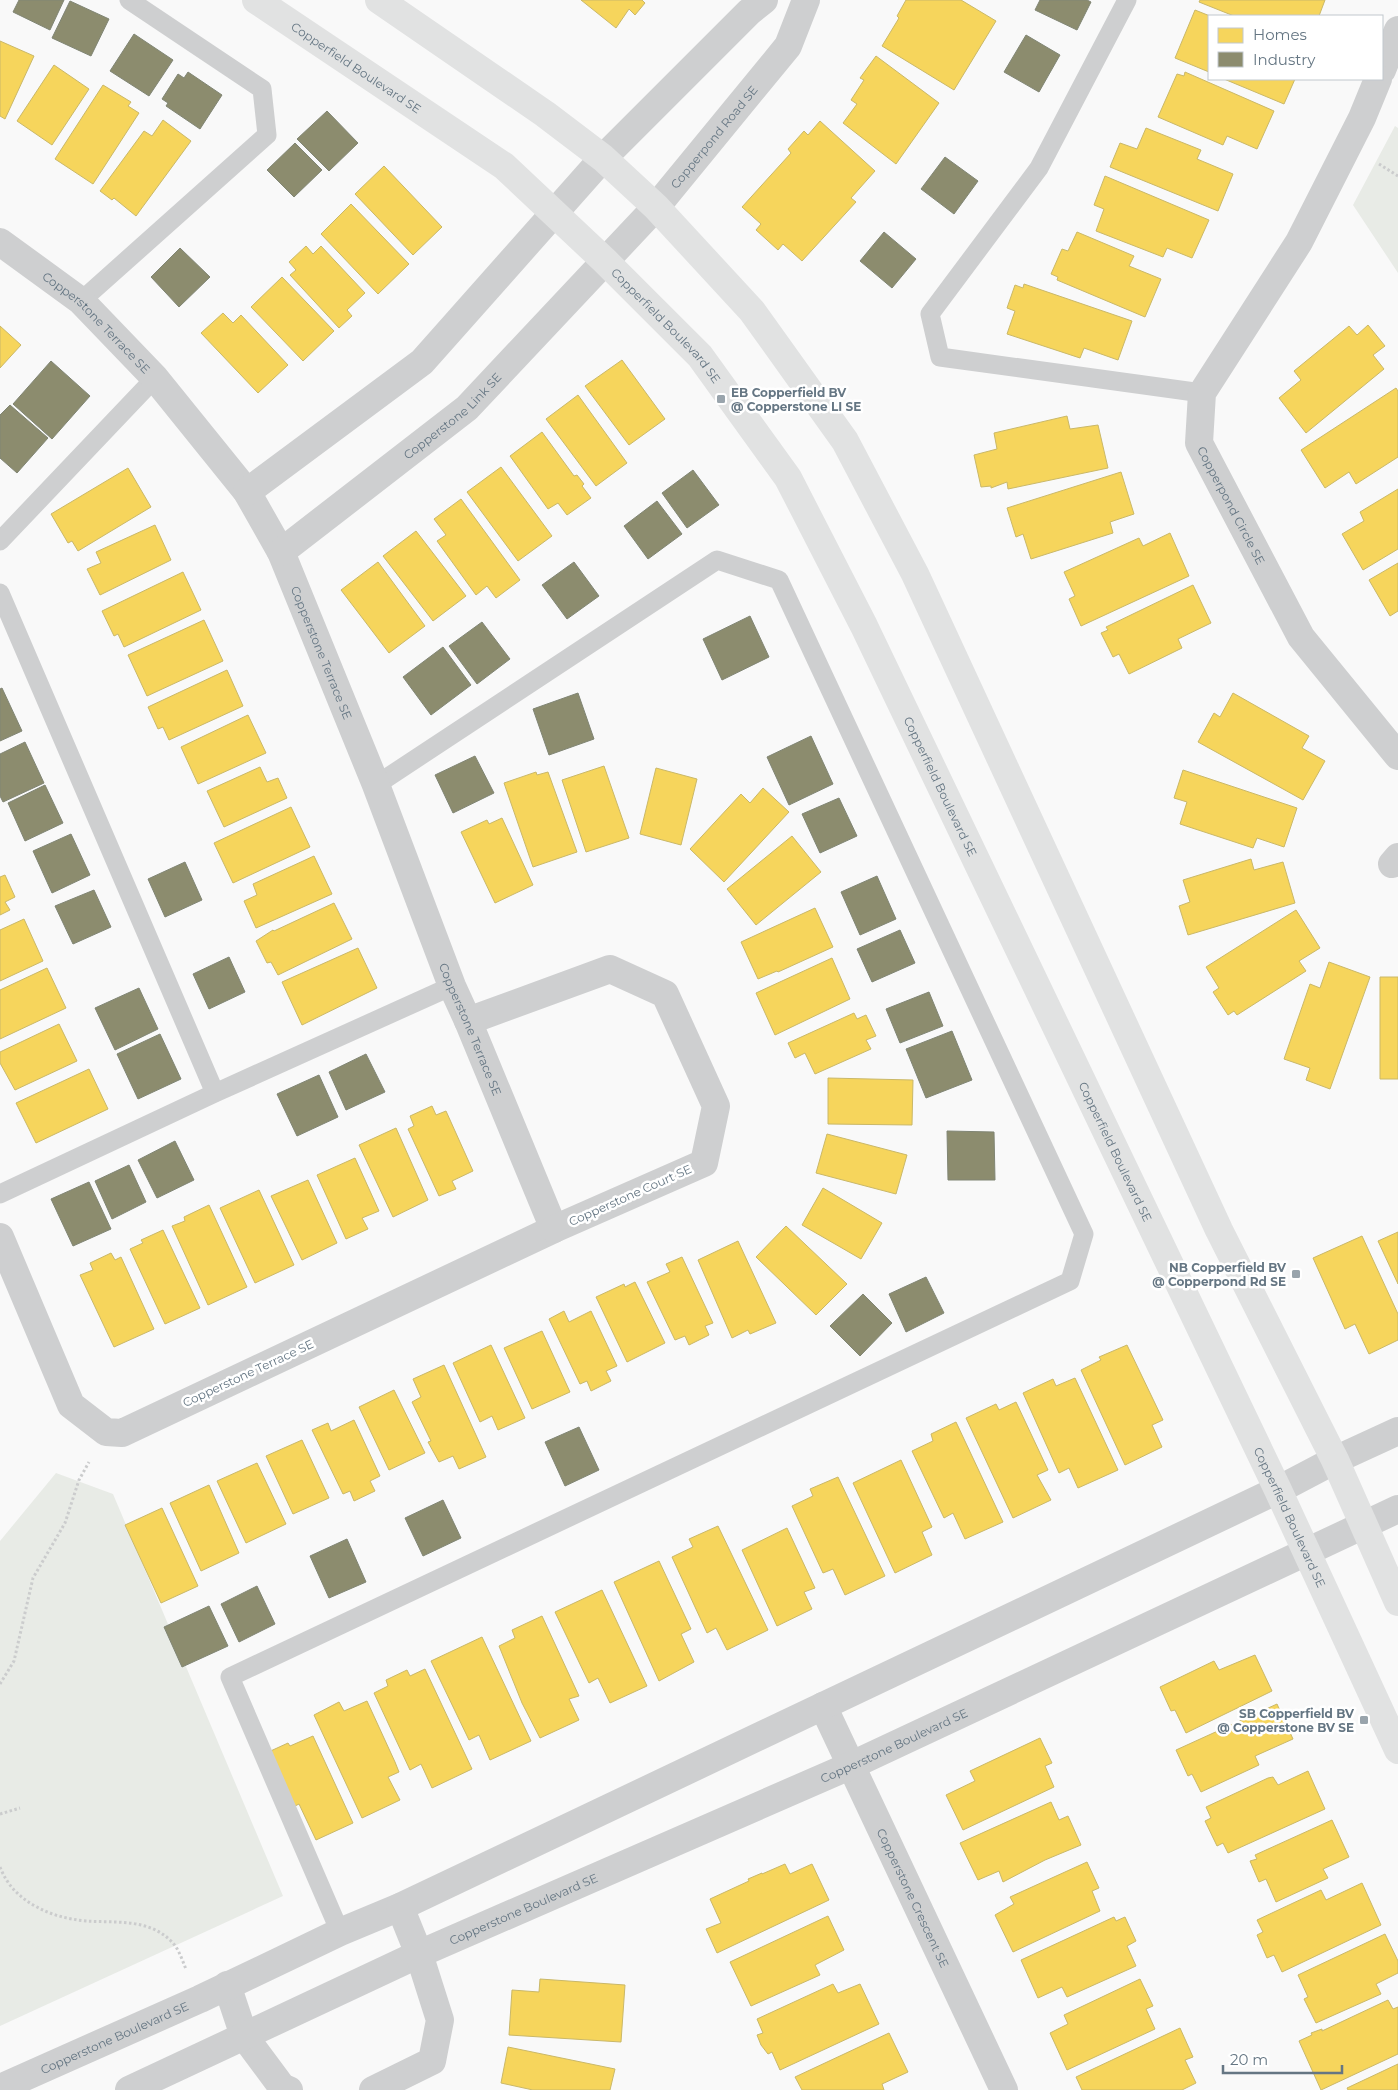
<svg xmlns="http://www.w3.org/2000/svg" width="1398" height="2090" font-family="Montserrat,sans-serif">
<rect width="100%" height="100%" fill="#f9f9f9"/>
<path fill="#e8ebe6" d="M1395 126 1398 128V273L1353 205Z
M56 1473 113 1494 283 1896 0 2026V1541Z"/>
<path fill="#f6d55c" stroke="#cab868" d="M581 0H642L645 3 635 15 629 9 616 28Z
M906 0H961L996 21 954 90 882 46 899 18 897 16Z
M1200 0H1325L1319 16H1234L1199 2Z
M1195 10 1210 16 1209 72 1175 58Z
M0 41 34 56 5 119 0 116Z
M876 56 939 103 896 164 843 123 857 104 851 100 864 80 860 78Z
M54 65 89 89 52 145 17 121Z
M1185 72 1274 111 1257 149 1227 136 1223 145 1158 117 1177 74 1184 76Z
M1224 79H1295L1284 104Z
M103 85 131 102 128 106 139 113 93 184 55 159Z
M163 120 191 141 136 216 114 198 112 200 100 191 144 131 152 136Z
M820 121 875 171 851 198 856 202 802 261 783 244 778 250 756 230 761 224 742 207 791 153 788 149 804 131 808 135Z
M1146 128 1201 150 1197 159 1233 174 1218 211 1110 167 1120 143 1137 149Z
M384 166 442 227 413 255 355 194Z
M1105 176 1209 220 1192 258 1167 248 1163 257 1096 231 1104 209 1094 205Z
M351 204 409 264 378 294 321 234Z
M1077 232 1134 256 1129 266 1161 279 1145 317 1057 280 1058 277 1051 274 1062 249 1068 251Z
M306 246 313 254 321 246 365 293 347 310 352 316 339 328 290 275 296 270 289 262Z
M282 277 334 331 303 361 251 307Z
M1024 284 1132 321 1118 360 1084 348 1080 358 1007 334 1015 311 1007 308 1015 285 1023 288Z
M223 313 233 323 241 315 288 365 258 393 201 333Z
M1368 325 1385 346 1373 355 1384 369 1306 433 1279 398 1301 380 1294 371 1349 326 1357 335Z
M0 326 21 345 0 368Z
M622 360 665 419 629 445 585 386Z
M1396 388 1398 391V457L1356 484 1349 472 1325 488 1301 450Z
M578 395 627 463 596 486 546 419Z
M1067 416 1070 429 1098 425 1108 468 1008 489 1007 482 991 488V486L981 487 974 455 997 449 994 433Z
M542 432 574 476 577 475 584 484 582 486 591 498 567 515 558 503 548 509 510 456Z
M501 467 552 536 518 561 467 492Z
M128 468 151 507 78 551 72 541 68 543 51 514Z
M1121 472 1134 514 1110 522 1113 533 1031 559 1023 534 1016 537 1007 508Z
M1398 489V549L1363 570 1342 534 1364 521 1360 512Z
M461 499 520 580 496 598 487 586 476 595 437 541 446 535 434 519Z
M155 525 171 560 100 595 87 569 101 563 96 552Z
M416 531 466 596 433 621 383 556Z
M1170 533 1189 576 1081 626 1069 599 1075 596 1064 572 1139 538 1143 546Z
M378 562 425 626 389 653 341 590Z
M1398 563V611L1390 616 1369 580Z
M183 572 201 610 124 647 118 634 114 636 102 611Z
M1193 585 1211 623 1178 639 1182 648 1129 674 1119 654 1113 657 1101 633 1108 630 1106 627Z
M204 620 223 661 147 696 128 655Z
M227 670 243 706 169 740 163 727 158 729 148 707Z
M1233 693 1309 736 1302 748 1325 761 1303 800 1198 742 1214 713 1220 717Z
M248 715 266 753 198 784 181 747Z
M604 766 629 838 586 852 562 780Z
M260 767 267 782 278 778 287 798 224 827 207 791Z
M656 768 697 779 681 845 640 834Z
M1183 770 1297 808 1284 847 1257 838 1253 848 1180 824 1187 802 1174 798Z
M536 772 537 775 548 772 577 852 533 867 504 783Z
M763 788 789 812 724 882 690 849 741 794 750 803Z
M291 807 310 847 233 883 214 843Z
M502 818 533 885 495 903 461 832 487 820 489 824Z
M792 836 821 872 756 925 727 889Z
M314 856 332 894 256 928 244 901 257 895 253 884Z
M1251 859 1254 870 1283 862 1295 903 1188 935 1179 906 1190 902 1183 880Z
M5 875 15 897 5 902 10 910 0 915V877Z
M334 903 352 939 278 975 271 962 267 963 256 941 273 930 274 931Z
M815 908 833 947 778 972 777 971 758 979 741 942Z
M1296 910 1320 948 1299 961 1306 971 1237 1015 1234 1011 1228 1015 1213 992 1219 988 1206 967Z
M24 919 43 961 0 981V930Z
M358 948 377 988 302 1025 282 982Z
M832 958 850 999 775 1035 756 993Z
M1329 962 1370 977 1330 1089 1306 1080 1310 1068 1284 1059 1310 984 1320 988Z
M47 968 66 1008 0 1039V990Z
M1380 977H1398V1079H1380Z
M854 1013 857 1019 866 1015 876 1036 866 1040 871 1049 815 1074 805 1053 795 1058 788 1043Z
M59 1024 77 1061 15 1090 0 1063V1052Z
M89 1069 108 1109 36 1143 16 1103Z
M828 1078 913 1080 912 1125 828 1124Z
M432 1106 436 1115 446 1111 473 1171 452 1181 456 1189 439 1196 408 1129 414 1126 410 1116Z
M396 1128 428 1200 393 1217 359 1145Z
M827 1134 907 1155 896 1194 816 1173Z
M355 1158 379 1211 362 1218 368 1229 346 1239 317 1175Z
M308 1180 337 1243 302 1260 271 1196Z
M823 1188 882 1223 861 1259 802 1225Z
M259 1190 294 1265 255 1283 220 1208Z
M209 1205 247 1287 208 1305 172 1226 185 1221 184 1217Z
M786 1226 847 1284 816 1315 756 1257Z
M163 1230 200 1308 165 1324 130 1249 143 1243 141 1240Z
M1398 1232V1284L1378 1241Z
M1362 1236 1398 1314V1340L1369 1354 1355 1324 1345 1329 1313 1258Z
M738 1241 776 1323 750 1334 748 1330 732 1338 698 1260Z
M111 1253 115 1260 121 1257 154 1329 114 1347 80 1275 93 1270 90 1263Z
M682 1257 713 1323 705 1326 709 1335 689 1345 685 1336 675 1340 647 1282 670 1272 666 1264Z
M635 1282 665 1343 627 1362 596 1297 624 1284 625 1287Z
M564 1311 569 1322 591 1311 617 1366 606 1371 611 1381 591 1391 587 1381 580 1384 549 1319Z
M542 1331 570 1392 532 1409 504 1348Z
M491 1345 525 1418 498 1430 492 1416 480 1422 453 1363Z
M1127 1345 1163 1420 1152 1425 1162 1447 1125 1465 1081 1370 1101 1360 1099 1357Z
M444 1365 486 1457 459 1469 453 1456 439 1462 428 1442 431 1441 412 1402 421 1397 413 1379Z
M1075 1378 1118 1470 1078 1488 1069 1468 1059 1473 1023 1393 1053 1379 1056 1386Z
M394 1390 425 1453 389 1470 359 1407Z
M1016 1402 1048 1470 1037 1475 1051 1500 1013 1518 966 1418 996 1404 999 1410Z
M354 1420 380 1476 370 1481 375 1491 354 1501 350 1491 343 1494 312 1430 328 1423 331 1431Z
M956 1422 1003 1522 965 1539 953 1513 944 1518 912 1451 933 1441 931 1434Z
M302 1440 329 1498 293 1514 266 1456Z
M901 1460 932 1527 922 1532 932 1555 895 1573 853 1483Z
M257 1463 286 1524 246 1543 217 1481Z
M838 1477 885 1576 845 1595 833 1569 823 1573 792 1506 813 1496 810 1489Z
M209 1485 239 1553 201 1571 170 1503Z
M162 1508 198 1586 161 1603 125 1525Z
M718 1526 768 1630 727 1650 716 1628 707 1633 672 1557 693 1547 689 1539Z
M787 1528 815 1588 804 1592 812 1609 777 1626 742 1550Z
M659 1561 691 1629 681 1634 694 1662 659 1681 614 1582Z
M602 1590 647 1686 610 1703 598 1678 589 1683 555 1612Z
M542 1616 579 1696 569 1699 579 1720 540 1738 522 1703 499 1646 515 1638 512 1630Z
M482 1637 531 1741 490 1760 479 1735 469 1740 431 1661Z
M1255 1655 1272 1691 1186 1733 1175 1710 1171 1711 1160 1687 1214 1661 1219 1670Z
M425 1669 472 1769 432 1788 421 1764 410 1770 374 1693 388 1686 386 1680 407 1670 410 1676Z
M367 1701 395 1762 399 1772 388 1777 400 1800 362 1818 314 1715 339 1702 344 1711Z
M1277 1704 1293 1739 1255 1756 1259 1765 1201 1792 1192 1774 1188 1776 1176 1750Z
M313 1736 353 1823 316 1840 299 1804 289 1809 264 1754 288 1743 290 1746Z
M1040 1738 1052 1763 1045 1766 1054 1787 963 1830 946 1795 975 1781 970 1771Z
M1308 1771 1325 1809 1228 1853 1223 1843 1217 1846 1205 1821 1211 1818 1206 1807 1268 1778 1273 1777 1278 1785Z
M1051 1802 1059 1820 1068 1816 1081 1845 1045 1860 1003 1882 999 1871 978 1880 960 1843Z
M1332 1820 1349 1857 1323 1869 1328 1878 1276 1902 1266 1879 1259 1882 1250 1861 1257 1859 1255 1855Z
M1087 1862 1099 1888 1092 1891 1100 1911 1013 1952 995 1915 1014 1904 1010 1897Z
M785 1864 790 1874 812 1864 829 1900 717 1953 706 1929 721 1923 710 1899 749 1881 748 1879 762 1873V1874Z
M1362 1883 1381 1925 1282 1972 1274 1955 1267 1958 1257 1935 1263 1932 1257 1920 1321 1890 1326 1900Z
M828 1916 844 1950 815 1965 820 1975 751 2006 730 1962Z
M1114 1917 1116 1921 1125 1917 1136 1941 1127 1946 1136 1966 1067 1997 1062 1987 1038 1998 1021 1960Z
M1385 1934 1398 1961V1973L1376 1984 1381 1994 1316 2023 1304 1999 1308 1997 1298 1975Z
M540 1979 625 1985 621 2042 509 2035 512 1990 539 1992Z
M1140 1979 1153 2006 1146 2009 1155 2029 1067 2070 1050 2033 1068 2024 1064 2015Z
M833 1984 838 1993 860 1984 879 2024 780 2070 772 2052 768 2054 761 2045 757 2035 763 2033 757 2019Z
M1388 2000 1393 2009 1398 2007V2054L1321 2090 1299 2041 1312 2035 1311 2033 1322 2029V2031Z
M1180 2028 1193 2057 1185 2060 1196 2083 1182 2090H1082L1076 2077Z
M889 2033 908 2072 882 2084 884 2090H802L795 2077Z
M508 2047 615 2069 610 2090H533L501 2083Z
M1398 2064V2090H1348L1347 2088Z"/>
<path fill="#8c8c6e" stroke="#808574" d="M19 0H64L50 30 13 12Z
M1040 0H1087L1091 2 1077 30 1035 10Z
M70 1 109 19 91 56 52 38Z
M134 34 173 60 149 96 110 71Z
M1026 35 1060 55 1039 92 1004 72Z
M188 72 222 95 200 129 166 106 168 103 162 99 178 74 184 78Z
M327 111 358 143 329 171 297 139Z
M295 143 322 170 294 197 267 170Z
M945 157 978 181 954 214 921 189Z
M884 232 916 259 892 288 860 261Z
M180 248 210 277 179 307 151 277Z
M51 361 90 396 52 439 13 404Z
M10 405 48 438 17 473 0 458V415Z
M693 470 719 505 687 528 662 493Z
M657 501 682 534 648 559 624 526Z
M574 562 599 596 567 619 542 585Z
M750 616 769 657 722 680 703 639Z
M482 622 510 659 477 684 449 646Z
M443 647 471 685 431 715 403 677Z
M2 688 22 731 0 741V689Z
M578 693 594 739 549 755 533 709Z
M811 736 833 784 789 805 767 757Z
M25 742 44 783 3 802 0 796V754Z
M475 756 494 793 453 813 435 775Z
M45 785 63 823 25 841 8 803Z
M839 798 857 836 820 853 802 814Z
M71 834 90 875 52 893 33 851Z
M185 862 202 900 165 917 148 879Z
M877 876 896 919 860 935 841 892Z
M94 890 111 927 73 944 55 906Z
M900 930 915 963 872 982 857 949Z
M229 957 245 992 209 1009 193 974Z
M139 988 158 1029 115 1050 95 1008Z
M929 992 943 1026 900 1043 886 1009Z
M952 1031 972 1080 926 1098 906 1049Z
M160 1034 181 1079 138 1099 117 1054Z
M366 1054 385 1092 346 1110 329 1072Z
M319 1075 338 1117 297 1136 277 1094Z
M947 1131 994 1132 995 1180H948Z
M175 1141 194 1180 157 1198 138 1160Z
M129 1165 146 1202 112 1219 95 1181Z
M89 1182 111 1229 73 1246 51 1199Z
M926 1277 944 1313 906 1332 889 1294Z
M863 1294 892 1323 860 1356 830 1326Z
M579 1427 599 1470 565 1486 545 1442Z
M443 1500 461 1538 423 1556 405 1518Z
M347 1539 366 1582 329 1598 310 1556Z
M257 1586 275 1624 239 1642 221 1604Z
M209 1606 228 1646 182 1667 164 1627Z"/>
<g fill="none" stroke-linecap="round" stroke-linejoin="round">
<path stroke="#cbcccd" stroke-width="3" stroke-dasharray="2.5 2.5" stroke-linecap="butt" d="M1379 164 1398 176
M0 1684 14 1661 33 1578 65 1523 79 1480 89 1462
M0 1814 20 1808
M0 1867C7 1885 19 1897 35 1906 51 1915 67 1919 86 1921 115 1923 149 1918 172 1942 179 1949 182 1960 186 1969"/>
<path stroke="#cecfd0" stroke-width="19" d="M1127 0 1039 168 930 314 940 357 1202 393
M81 301 267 135 262 89 129 0
M0 541 155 378
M0 593 215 1093
M0 1194 215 1093 452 986
M340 1932 230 1677 1070 1281 1084 1234 779 580 717 560 376 785"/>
<g stroke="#cecfd0" stroke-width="28">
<path d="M1382 70 1398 30"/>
<path id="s1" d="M1378 79 1362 118 1299 242 1202 393 1199 443 1301 637 1398 756"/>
<path id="s2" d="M0 242 81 301 155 378 247 492 281 552 376 785 452 986 468 1021 554 1229 122 1433 106 1432 71 1405 0 1237"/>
<path d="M247 492 422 362 603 158 749 12 764 0"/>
<path id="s3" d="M281 552 467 408 656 207 788 46 806 0"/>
<path d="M1392 864 1398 857"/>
<path d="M468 1021 610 969 665 994 716 1106 704 1163 554 1229"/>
<path id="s4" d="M823 1706 1004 2090"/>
<path d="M227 1985 244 2036 282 2087 289 2090"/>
<path id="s5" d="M0 2088 200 1999 340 1932 400 1907 1278 1490 1335 1460 1398 1431"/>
<path id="s6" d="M129 2090 419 1954 852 1765 1398 1509"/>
<path d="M373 2090 432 2061 440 2020 419 1954 400 1907"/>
</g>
<g stroke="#e1e2e2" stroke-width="28">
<path id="s7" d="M256 0 504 166 605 261 700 356 788 478 864 626 1278 1490 1398 1750"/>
<path d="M379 0 545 114 603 158 656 207 752 311 845 441 915 574 1219 1230 1335 1460 1398 1602"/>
</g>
</g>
<g fill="#99a4ac" stroke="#fff" stroke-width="2">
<rect x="716" y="394" width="10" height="10" rx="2.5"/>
<rect x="1291" y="1269" width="10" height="10" rx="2.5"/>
<rect x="1359" y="1715" width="10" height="10" rx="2.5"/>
</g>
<g text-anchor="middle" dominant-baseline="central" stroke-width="5" stroke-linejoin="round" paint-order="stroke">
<g font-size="12" fill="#657683" stroke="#fff">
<text stroke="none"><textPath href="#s7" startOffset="121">Copperfield Boulevard SE</textPath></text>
<text stroke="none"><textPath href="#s3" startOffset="602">Copperpond Road SE</textPath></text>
<text stroke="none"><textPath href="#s2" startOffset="126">Copperstone Terrace SE</textPath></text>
<text stroke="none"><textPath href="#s7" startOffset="526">Copperfield Boulevard SE</textPath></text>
<text stroke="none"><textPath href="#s3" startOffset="219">Copperstone Link SE</textPath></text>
<text stroke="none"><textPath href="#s1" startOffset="481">Copperpond Circle SE</textPath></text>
<text stroke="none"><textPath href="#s2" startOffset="531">Copperstone Terrace SE</textPath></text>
<text stroke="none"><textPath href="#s7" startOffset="1066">Copperfield Boulevard SE</textPath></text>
<text stroke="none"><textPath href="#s2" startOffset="936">Copperstone Terrace SE</textPath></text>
<text stroke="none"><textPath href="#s7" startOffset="1471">Copperfield Boulevard SE</textPath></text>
<text transform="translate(630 1195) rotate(-24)">Copperstone Court SE</text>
<text transform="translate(248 1373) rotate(-25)">Copperstone Terrace SE</text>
<text stroke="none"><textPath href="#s7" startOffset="1876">Copperfield Boulevard SE</textPath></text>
<text stroke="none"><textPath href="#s6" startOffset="839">Copperstone Boulevard SE</textPath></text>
<text stroke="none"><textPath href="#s4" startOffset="212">Copperstone Crescent SE</textPath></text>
<text stroke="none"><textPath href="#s6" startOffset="434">Copperstone Boulevard SE</textPath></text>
<text stroke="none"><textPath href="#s5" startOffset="125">Copperstone Boulevard SE</textPath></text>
</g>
<g font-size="12" font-weight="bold" fill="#657683" stroke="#fff" text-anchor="end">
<text x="731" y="392" text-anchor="start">EB Copperfield BV<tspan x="731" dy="14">@ Copperstone LI SE</tspan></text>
<text x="1286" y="1267">NB Copperfield BV<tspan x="1286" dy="14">@ Copperpond Rd SE</tspan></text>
<text x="1354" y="1713">SB Copperfield BV<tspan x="1354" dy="14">@ Copperstone BV SE</tspan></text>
</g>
</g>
<rect x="1208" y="15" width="175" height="65" fill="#ffffff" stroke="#c1c8cd"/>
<rect x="1218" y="28" width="25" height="15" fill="#f6d55c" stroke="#c1c8cd"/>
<text x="1253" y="40" font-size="15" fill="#657683">Homes</text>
<rect x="1218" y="52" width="25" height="15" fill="#8c8c6e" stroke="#c1c8cd"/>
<text x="1253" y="65" font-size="15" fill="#657683">Industry</text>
<path d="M1223 2065v8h119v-8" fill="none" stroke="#657683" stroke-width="2.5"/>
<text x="1230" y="2065" font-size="15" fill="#657683" stroke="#ffffff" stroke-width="4" paint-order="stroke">20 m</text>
</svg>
